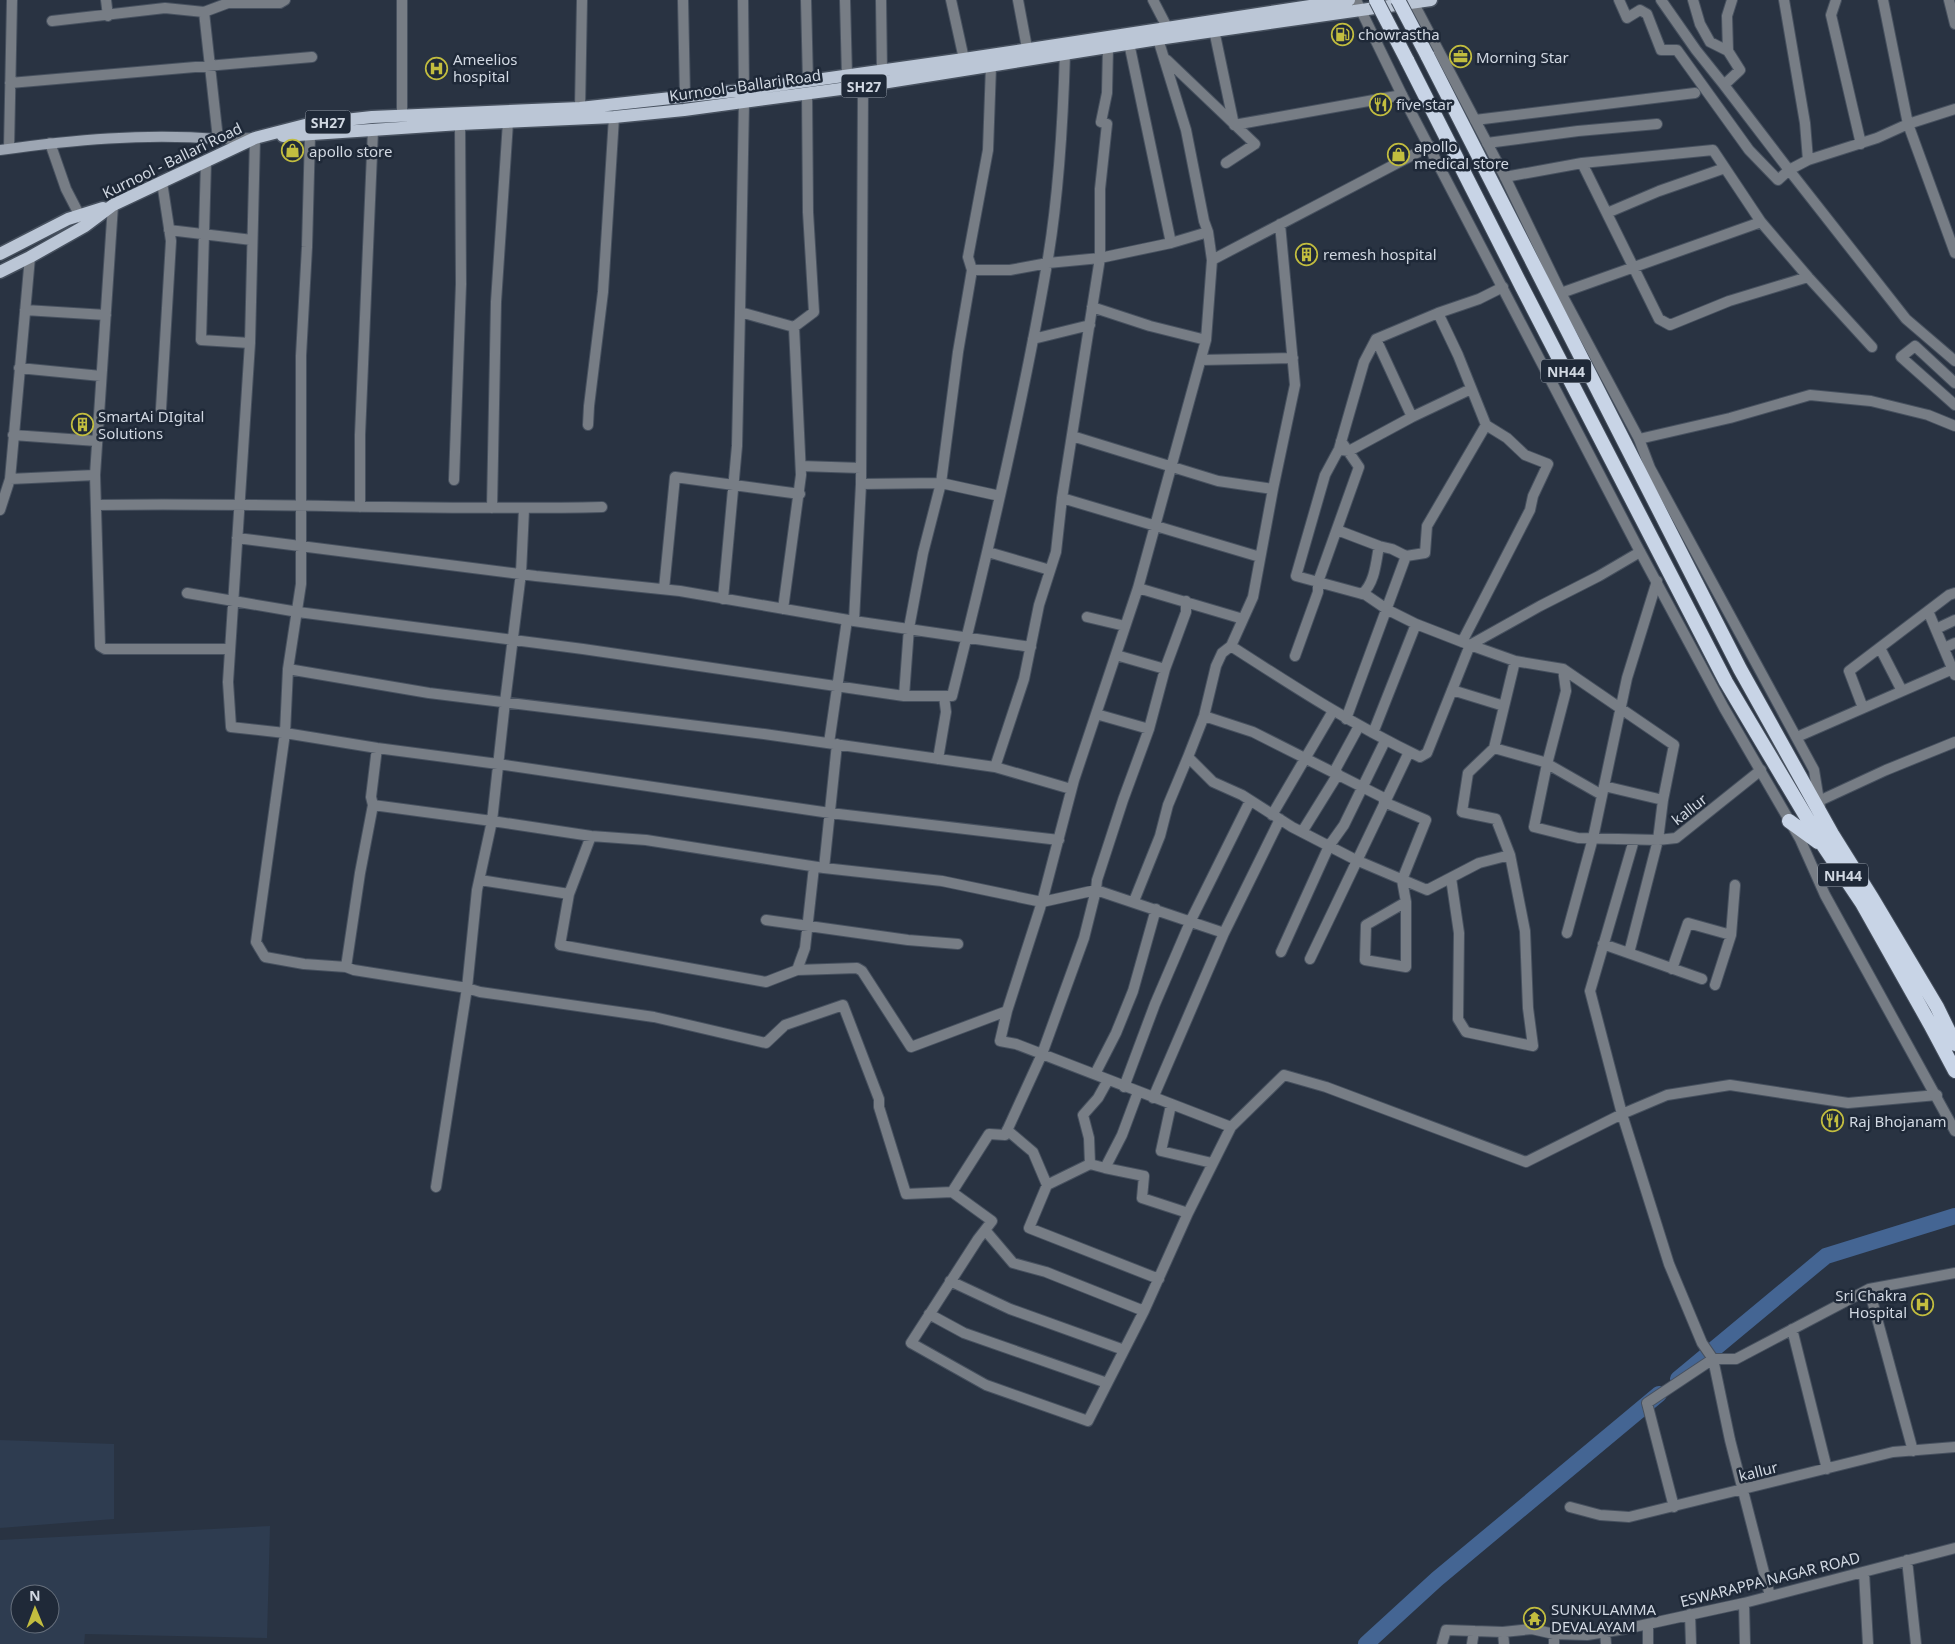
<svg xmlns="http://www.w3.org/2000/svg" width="1955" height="1644" font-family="'Noto Sans',sans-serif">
<rect width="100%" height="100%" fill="#293342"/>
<path fill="#2e3c50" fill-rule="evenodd" d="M0 1440 114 1444V1519L0 1528Z
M270 1526 267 1638 85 1634 84 1644H0V1540ZM20 1594H50V1624H20Z"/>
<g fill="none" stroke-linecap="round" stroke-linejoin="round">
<path stroke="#446593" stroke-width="16" d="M1678 1379 1826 1256 1955 1216
M1366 1644 1437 1579 1659 1394"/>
<defs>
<path id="minor" d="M106 0 108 16
M683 0 685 96
M743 0 744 90
M806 0 808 82
M845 0 847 76
M881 0 882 71
M951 0 964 59
M1018 0 1027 48
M1153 0 1167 27
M1619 0 1627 18 1640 10 1647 14 1661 50H1677L1749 150 1778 180 1789 170 1724 85
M1661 0 1696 50 1724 85 1740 70 1728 51 1727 16 1732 0
M1693 0 1700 24 1710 42 1728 51
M1784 0 1805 123 1808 160 1877 138 1908 124 1883 0
M1836 0 1831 15 1861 144
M1949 0 1955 24
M228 3H280L285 0
M52 21 165 8 204 12
M1214 30 1234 125 1402 95
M1158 39 1186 130 1204 221 1208 232 1212 260 1206 340 1138 588 1074 780 1042 902 1007 1011 1000 1041 1016 1044 1231 1127 1284 1075 1326 1087 1526 1162 1622 1114 1667 1095 1730 1085 1848 1103 1937 1095
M1167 60 1255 144 1226 163
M10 83 312 57
M744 102 740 312 794 327 801 475 783 609
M580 108 582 0
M1955 109 1908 124 1955 253
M402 116V0
M1475 120 1695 93
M310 135 307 247 301 356V584L288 669 429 693 764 734 995 767 1024 679 1039 605 1056 552 1062 498 1100 258V189L1107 124 1101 122 1107 93 1108 47
M255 138 250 343 228 682 231 727 285 733 288 669
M218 139 204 12 228 3 227 0
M50 143 66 189 82 220
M1487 143 1578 131 1657 124
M9 148 12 0
M1808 160 1789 170 1906 319 1955 361
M206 162 201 340 250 343
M1582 163 1713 150 1725 168 1659 191 1607 213
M1725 168 1761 222 1808 277
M1505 177 1582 163 1659 319 1670 325 1729 301 1808 277 1872 347
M169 230 252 240
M1171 243 1208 232
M30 257 10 479 95 475 113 205
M1212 260 1430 146
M972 270H1010L1048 263 1100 258 1171 243 1129 43
M1561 293 1761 222
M1092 307 1150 326 1206 340
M25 310 106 315
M794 327 814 312 808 212 807 93
M1033 339 1090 325
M1376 339 1412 417
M1201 360 1293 358
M19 368 101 376
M1955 383 1915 346 1901 357 1955 405
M161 409 171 241 162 182
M588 425 589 406 603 292 614 117
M13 435 97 441
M1072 436 1218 481 1273 489 1295 385 1280 224
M1639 439 1730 418 1810 395 1871 401 1928 415 1955 426
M1342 450 1349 451 1412 417 1471 389
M801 466 861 468
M95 475 100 646 105 649H230
M454 480 461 284 460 124
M861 484 941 483 1000 496
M1273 489 1253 597 1231 646 1222 653 1216 666 1204 716 1188 757 1213 782 1242 795 1292 827 1356 860 1427 890 1479 863 1510 855 1525 931 1528 1008 1533 1046 1466 1032 1458 1019 1459 933 1451 878
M1062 498 1260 557
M96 505C265 502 433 511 602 507
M360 507V435L373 130
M492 508 496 302 508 122
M524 509 521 573 505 702 492 821 591 836 646 840 824 868 942 881 1042 902 1096 890 1224 933
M0 510 10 479
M1337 530 1379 546C1376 562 1375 583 1362 594
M237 538 536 576 680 591 854 621 1031 647
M988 552 1050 570
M1406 556 1425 553 1427 526 1486 425
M1138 588 1243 619
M664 589 675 477 800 494
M187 593 298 612 583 649 904 696 909 628 923 553 941 483 958 352 972 270 968 257 988 150 991 66
M723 599 737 446 740 312
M1186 601V612L1165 669 1149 729 1123 800 1097 880 1096 890 1084 938 1042 1054 1005 1135 989 1134 952 1192 992 1221 978 1239 911 1343 986 1385 1088 1421 1144 1311 1188 1213 1231 1127
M1928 611 1955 675
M1087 617 1125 626
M854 621 861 484 863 86
M1936 629 1955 620
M1462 642 1530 510 1533 496 1548 464 1525 455 1507 438 1486 425 1458 355 1438 313 1479 299 1503 287
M1231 646C1293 686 1353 725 1420 757L1427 753 1470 645 1416 624
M1880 648 1902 691
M1944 648 1955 643
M1116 655 1165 669
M1295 656 1318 592V582L1359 467 1341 441
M1515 661 1563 669 1566 691 1547 764 1534 827 1578 838 1658 840 1676 838 1761 770
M1563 669 1674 745 1663 800 1658 840 1629 953
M1452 690 1504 706
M904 696H952C988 553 1022 409 1047 264 1059 195 1063 122 1065 53
M1863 708 1849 671 1949 595 1955 593
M1096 714 1149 729
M1204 716 1253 732 1386 799
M1346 719 1406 556 1392 549 1379 546
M1373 733 1416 624 1388 610 1366 595 1296 576 1325 475 1339 449 1364 362 1376 339 1438 313
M1797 737 1955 668
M829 743 847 620
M1494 748 1515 661 1470 645 1540 606 1599 576 1640 552
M938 759 946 712 944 696
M995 767 1071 789
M1334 772 1359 726
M1604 786 1663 800
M1819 801 1886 770 1955 742
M1384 802 1426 820 1402 880 1406 902 1366 925 1365 960 1406 967V902
M373 805 492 821 477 890 467 988 436 1187
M1272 815 1333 711
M1302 832 1338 774
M591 836 569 894 560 945 766 982 797 970 857 968 862 971 911 1047 1007 1011
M1634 840 1590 991 1622 1114 1669 1264 1702 1343 1713 1359 1730 1440 1770 1596
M1510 855 1496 819 1462 812 1468 773 1494 748 1544 762 1602 795
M824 868 837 744
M480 880 569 894
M1134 901 1160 836 1168 805 1188 757
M766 920 908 940 958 944
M1567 933 1593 838 1627 678 1657 581
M1603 944 1702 979
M1281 952 1329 846 1344 825 1385 741
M1310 959 1409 752
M346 967 360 873 373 805 371 797 377 748
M1672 969 1688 923 1731 935
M797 970 805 948 814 867
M1715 985 1731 935 1735 885
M1095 1074 1116 1033 1133 991 1156 909
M1124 1087 1155 1004 1191 920 1250 801
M1153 1098 1224 933 1280 819
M1171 1105 1161 1151 1212 1163
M1007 1130 1033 1152 1047 1185 1029 1228 1159 1279
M1090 1164 1105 1168 1122 1135 1138 1092
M1105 1168 1144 1176 1142 1198 1188 1213
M1047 1185 1090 1164 1089 1138 1083 1115 1098 1098 1108 1080
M952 1192 906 1194 879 1107V1099L843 1005 785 1025 766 1043 654 1017 480 992 467 988 354 970 346 967 304 964 265 957 256 942 285 733 377 748 498 764 830 813 1059 840
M985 1230 1013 1263 1046 1272 1144 1311
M950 1281 1010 1309 1124 1350
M1869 1289 1913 1451
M929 1314 964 1333 1107 1383
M1792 1329 1827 1469
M1570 1507 1600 1515 1629 1517 1893 1452 1955 1447
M1674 1507 1647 1403 1713 1359H1736L1869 1289 1955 1273
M1907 1560 1916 1644
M1864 1572 1868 1644
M1744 1603 1745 1644
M1690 1614 1691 1644
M1503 1632 1532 1629 1554 1634 1587 1635 1625 1629 1744 1603 1955 1548
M1605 1632 1606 1644
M1554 1634V1644
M1442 1644 1446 1630 1503 1632 1504 1644
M1472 1644 1474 1631
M1648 1644V1624"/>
<path id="tertiary" d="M1356 0 1402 95 1637 546 1724 708 1800 839 1825 895 1955 1131
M1412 0 1505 177 1561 293 1639 439 1650 468 1814 770 1820 807
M218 139 252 138"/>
<path id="secondary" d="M0 150C72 140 145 133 218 139"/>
<path id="primary" d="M283 136 460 124 614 117 684 110 863 86 1158 39 1431 0
M0 254 68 219 103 208
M0 272 30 257 85 226 113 205 255 138 309 124 372 117 580 108 744 90 964 59 1349 0"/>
<path id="trunk" d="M1427 55 1740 669 1832 834 1872 898 1937 1007 1955 1044
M1407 60 1522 287 1726 682 1823 845 1862 903 1930 1024 1955 1071
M1789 821 1818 842"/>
</defs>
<use href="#minor" stroke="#47515f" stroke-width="12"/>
<use href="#tertiary" stroke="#47515f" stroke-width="12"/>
<use href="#secondary" stroke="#47515f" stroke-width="12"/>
<use href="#primary" stroke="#47515f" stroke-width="15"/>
<use href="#trunk" stroke="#47515f" stroke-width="16"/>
<use href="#minor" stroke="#777d85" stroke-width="10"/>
<use href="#tertiary" stroke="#777d85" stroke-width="10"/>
<use href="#secondary" stroke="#9da6b3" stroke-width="10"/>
<use href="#primary" stroke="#bbc6d6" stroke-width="12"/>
<use href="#trunk" stroke="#c8d4e6" stroke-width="14"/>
<defs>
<path id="trunk-bridge" d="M1376 0 1407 60
M1398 0 1427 55"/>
</defs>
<use href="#trunk-bridge" stroke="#47515f" stroke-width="16" stroke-linecap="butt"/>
<use href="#trunk-bridge" stroke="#c8d4e6" stroke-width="14"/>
</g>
<defs>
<symbol id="fuel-ring" viewBox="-11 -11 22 22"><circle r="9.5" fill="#1f2938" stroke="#c2bd3f" stroke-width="1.5"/><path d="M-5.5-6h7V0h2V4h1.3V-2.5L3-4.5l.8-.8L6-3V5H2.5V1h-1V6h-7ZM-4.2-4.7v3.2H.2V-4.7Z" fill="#c2bd3f"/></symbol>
<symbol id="office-ring" viewBox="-11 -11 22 22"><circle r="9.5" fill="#1f2938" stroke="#c2bd3f" stroke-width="1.5"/><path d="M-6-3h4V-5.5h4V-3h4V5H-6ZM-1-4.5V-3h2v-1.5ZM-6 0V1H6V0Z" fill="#c2bd3f"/></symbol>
<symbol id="hospital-ring" viewBox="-11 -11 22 22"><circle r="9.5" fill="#1f2938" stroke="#c2bd3f" stroke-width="1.5"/><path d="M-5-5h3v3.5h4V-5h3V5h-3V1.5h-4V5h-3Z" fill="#c2bd3f"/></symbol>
<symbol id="restaurant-ring" viewBox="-11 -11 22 22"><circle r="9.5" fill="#1f2938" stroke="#c2bd3f" stroke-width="1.5"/><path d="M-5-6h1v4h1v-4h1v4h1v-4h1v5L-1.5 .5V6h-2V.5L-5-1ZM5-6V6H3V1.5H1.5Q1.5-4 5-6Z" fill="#c2bd3f"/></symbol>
<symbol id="shop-ring" viewBox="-11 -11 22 22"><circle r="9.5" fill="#1f2938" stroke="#c2bd3f" stroke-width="1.5"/><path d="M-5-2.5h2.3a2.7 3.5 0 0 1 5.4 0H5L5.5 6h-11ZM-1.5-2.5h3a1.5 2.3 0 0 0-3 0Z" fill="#c2bd3f"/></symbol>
<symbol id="building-ring" viewBox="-11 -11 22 22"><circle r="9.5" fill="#1f2938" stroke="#c2bd3f" stroke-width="1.5"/><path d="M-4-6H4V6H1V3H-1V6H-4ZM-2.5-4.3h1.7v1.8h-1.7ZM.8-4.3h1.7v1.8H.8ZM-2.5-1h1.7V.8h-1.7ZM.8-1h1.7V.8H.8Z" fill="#c2bd3f"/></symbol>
<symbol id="temple-ring" viewBox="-11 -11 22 22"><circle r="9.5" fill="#1f2938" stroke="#c2bd3f" stroke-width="1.5"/><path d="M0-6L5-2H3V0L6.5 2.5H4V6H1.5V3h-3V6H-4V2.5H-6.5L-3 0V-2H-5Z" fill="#c2bd3f"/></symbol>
</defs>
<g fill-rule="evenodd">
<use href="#fuel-ring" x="1330" y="22" width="25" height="25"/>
<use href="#office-ring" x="1448" y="44" width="25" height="25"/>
<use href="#hospital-ring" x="424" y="56" width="25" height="25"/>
<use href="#restaurant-ring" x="1368" y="92" width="25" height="25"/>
<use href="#shop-ring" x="280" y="138" width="25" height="25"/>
<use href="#shop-ring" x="1386" y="142" width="25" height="25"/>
<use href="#building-ring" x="1294" y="242" width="25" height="25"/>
<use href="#building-ring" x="70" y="412" width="25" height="25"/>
<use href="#restaurant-ring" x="1820" y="1108" width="25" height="25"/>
<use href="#hospital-ring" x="1910" y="1292" width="25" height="25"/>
<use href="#temple-ring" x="1522" y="1606" width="25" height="25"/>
</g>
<g text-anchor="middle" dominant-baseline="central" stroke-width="5" stroke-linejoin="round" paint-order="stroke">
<g fill="#1f2938" stroke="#9ca4af" stroke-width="1">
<rect x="841.5" y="74.5" width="45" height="23" rx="4"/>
<rect x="305.5" y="110.5" width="45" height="23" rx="4"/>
<rect x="1541" y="359.5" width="50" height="23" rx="4"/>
<rect x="1818" y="863.5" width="50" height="23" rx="4"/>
</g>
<g font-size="14" font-weight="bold" fill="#d1d8e2">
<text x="864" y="86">SH27</text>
<text x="328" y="122">SH27</text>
<text x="1566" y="371">NH44</text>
<text x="1843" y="875">NH44</text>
</g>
<g font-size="15" fill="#d1d8e2" stroke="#1f2938" text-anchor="start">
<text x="1358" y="34">chowrastha</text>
<text x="1476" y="57">Morning Star</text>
<text x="453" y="59">Ameelios<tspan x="453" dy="17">hospital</tspan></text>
<text x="1396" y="104">five star</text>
<text x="1414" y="146">apollo<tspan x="1414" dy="17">medical store</tspan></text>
<text x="309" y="151">apollo store</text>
<text x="1323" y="254">remesh hospital</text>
<text x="98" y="416">SmartAi DIgital<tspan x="98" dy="17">Solutions</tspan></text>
<text x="1849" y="1121">Raj Bhojanam</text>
<text x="1907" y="1295" text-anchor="end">Sri Chakra<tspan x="1907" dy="17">Hospital</tspan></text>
<text x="1551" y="1609">SUNKULAMMA<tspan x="1551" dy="17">DEVALAYAM</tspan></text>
</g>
<g font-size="15" fill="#d1d8e2" stroke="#1f2938">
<text transform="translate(745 85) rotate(-8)">Kurnool - Ballari Road</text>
<text transform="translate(172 160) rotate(-26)">Kurnool - Ballari Road</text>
<text transform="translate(1689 809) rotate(-38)">kallur</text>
<text transform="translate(1758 1471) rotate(-14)">kallur</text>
<text transform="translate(1770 1579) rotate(-14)">ESWARAPPA NAGAR ROAD</text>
</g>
</g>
<g transform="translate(35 1609) rotate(359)"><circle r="24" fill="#1f2938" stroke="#666f7c"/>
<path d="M0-4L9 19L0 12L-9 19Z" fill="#c2bd3f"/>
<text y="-8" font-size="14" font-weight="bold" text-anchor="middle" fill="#d1d8e2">N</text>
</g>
</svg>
